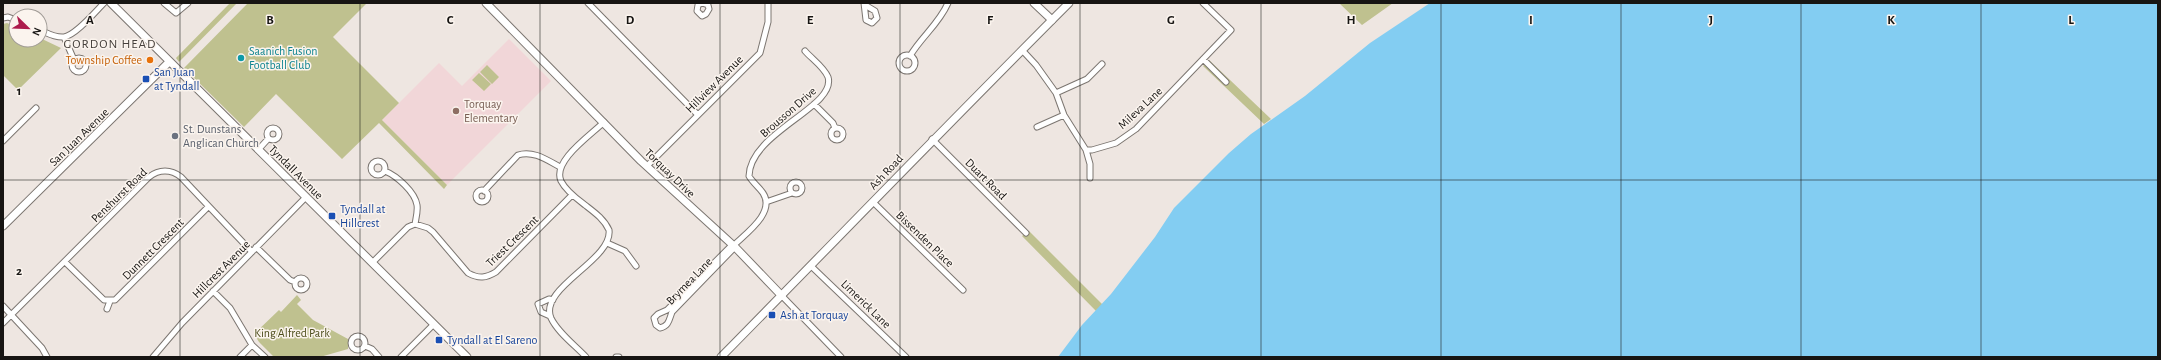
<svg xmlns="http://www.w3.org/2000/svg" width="2161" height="360" font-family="'Alegreya Sans',sans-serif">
<rect width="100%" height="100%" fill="#eee6e1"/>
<path fill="#f1d6d8" d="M509 39 551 81 447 185 382 120 439 63 462 86Z"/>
<path fill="#bfc18f" d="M230 3H237L179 62 176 58Z
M248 3H367L333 37 399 103 382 120 447 185 444 189 379 123 342 159 276 94 244 127 184 68Z
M1339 3H1393L1362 25Z
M7 23 16 27V40H40V38L61 48 18 90 3 75V24Z
M1209 60 1271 119 1264 124 1203 66Z
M487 65 499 77 492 84 480 72Z
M479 73 491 84 484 91 472 80Z
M1029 231 1103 305 1096 311 1022 236Z
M297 295 301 300 297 304 313 320 348 339V349L320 357H274L259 342 254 334 279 310 281 312Z"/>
<path fill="#83cdf2" d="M1430 3H2158V357H1058L1082 325 1111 294 1155 237 1174 208 1229 153 1251 134 1305 96 1370 43Z"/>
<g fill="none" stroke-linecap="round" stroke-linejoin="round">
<defs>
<path id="minor" d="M164 3 176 13 188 3
M588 3 698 115
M702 3 698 5 697 11 702 16 706 14 709 9 708 5 702 3
M864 3 866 20 872 23 877 18 875 11 865 5
M3 18 8 17 16 20
M40 30C47 33 55 38 64 37 76 35 95 12 104 3
M64 37 74 60
M1022 50 1036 65 1056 93 1064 115 1086 150H1092L1116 143 1136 129 1231 30 1203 3
M899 63a8 8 0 1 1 16 0a8 8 0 1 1-16 0Z
M910 56C921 37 939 24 948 3
M72 65a7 7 0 1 1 14 0a7 7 0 1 1-14 0Z
M1203 59 1226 82
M1056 93 1087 79 1102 64
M814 104 833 123 835 128
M1037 127 1064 115
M267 134a6 6 0 1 1 12 0a6 6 0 1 1-12 0Z
M831 134a6 6 0 1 1 12 0a6 6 0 1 1-12 0Z
M932 139 1026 233
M3 141 36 108
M258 150 268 139
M1086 150 1090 164V178
M371 168a7 7 0 1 1 14 0a7 7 0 1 1-14 0Z
M647 166 760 53 768 22V3
M385 171C397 176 415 192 417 205 418 211 416 218 415 224
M790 188a6 6 0 1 1 12 0a6 6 0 1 1-12 0Z
M476 196a6 6 0 1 1 12 0a6 6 0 1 1-12 0Z
M484 191 518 155C533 150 547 160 560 167
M766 202 792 193
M873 202 963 290
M607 243 625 251 636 266
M732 245 667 310 658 314 654 318 656 325 660 328C669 326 669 320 672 312L735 247
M733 246C745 234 776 213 763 193 759 187 753 183 749 176 750 132 837 107 828 77 824 67 812 59 805 51
M256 247 290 280 295 282
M65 262 104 300H115L208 207
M372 263 408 227 415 224 428 228 433 232 468 273C479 279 486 278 496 272L572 195
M811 266 906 357
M295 284a6 6 0 1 1 12 0a6 6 0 1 1-12 0Z
M213 291 230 308 252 345 265 357
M782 296 841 357
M3 306 42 348 47 357
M107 309 110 301
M550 316 541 312 538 304 549 299 553 300
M3 323 149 177C159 169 171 169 181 177L252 252
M351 343a7 7 0 1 1 14 0a7 7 0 1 1-14 0Z
M365 346 372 349 379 357
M153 357 182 323 306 197
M240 357 252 345
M401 357 434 324
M586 357C576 346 558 333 551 318 538 288 613 260 609 230 604 219 594 212 585 205 577 199 566 191 561 181 552 161 591 135 604 122
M616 357H619"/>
<path id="tertiary" d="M111 3 467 357
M486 3 641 161 735 247 782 296
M1034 3 1052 20
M3 226 169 62"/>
<path id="secondary" d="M721 357C837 239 952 120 1069 3"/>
</defs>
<use href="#minor" stroke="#7c7671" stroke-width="7"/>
<use href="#tertiary" stroke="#7c7671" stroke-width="9"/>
<use href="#secondary" stroke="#7c7671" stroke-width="9"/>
<use href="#minor" stroke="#fff" stroke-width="5"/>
<use href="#tertiary" stroke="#fff" stroke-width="7"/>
<use href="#secondary" stroke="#fff" stroke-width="7"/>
</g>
<path fill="none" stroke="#171513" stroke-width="1" stroke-opacity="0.55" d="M180 3V357M360 3V357M540 3V357M720 3V357M900 3V357M1080 3V357M1261 3V357M1441 3V357M1621 3V357M1801 3V357M1981 3V357M3 180H2158"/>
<circle fill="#0f9aa8" stroke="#fbf4ee" stroke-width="1.5" cx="241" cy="58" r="4"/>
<circle fill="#e8710a" stroke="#fbf4ee" stroke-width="1.5" cx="150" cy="60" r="4"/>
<g fill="#1a4fb4" stroke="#fbf4ee" stroke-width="1.5">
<rect x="142" y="75" width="8" height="8" rx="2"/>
<rect x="328" y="212" width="8" height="8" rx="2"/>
<rect x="768" y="311" width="8" height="8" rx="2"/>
<rect x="435" y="336" width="8" height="8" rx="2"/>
</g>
<circle fill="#8d6e63" stroke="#fbf4ee" stroke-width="1.5" cx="456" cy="111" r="4"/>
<circle fill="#6b7280" stroke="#fbf4ee" stroke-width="1.5" cx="175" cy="136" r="4"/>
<g text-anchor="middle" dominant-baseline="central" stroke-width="3" stroke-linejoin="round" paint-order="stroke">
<g font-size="12" fill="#0d838f" stroke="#fbf4ee" text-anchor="start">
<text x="249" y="51">Saanich Fusion<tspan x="249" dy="14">Football Club</tspan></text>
</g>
<g font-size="12" fill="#c56008" stroke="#fbf4ee" text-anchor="end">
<text x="142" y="60">Township Coffee</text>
</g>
<g font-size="12" fill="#164399" stroke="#fbf4ee" text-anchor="start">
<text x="154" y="72">San Juan<tspan x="154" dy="14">at Tyndall</tspan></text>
<text x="340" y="209">Tyndall at<tspan x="340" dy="14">Hillcrest</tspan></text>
<text x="780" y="315">Ash at Torquay</text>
<text x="447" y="340">Tyndall at El Sareno</text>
</g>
<g font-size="12" fill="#171513" stroke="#fbf4ee">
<text transform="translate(714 84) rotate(-45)">Hillview Avenue</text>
<text transform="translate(1140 108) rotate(-43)">Mileva Lane</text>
<text transform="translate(788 112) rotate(-41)">Brousson Drive</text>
<text transform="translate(79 137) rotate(-44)">San Juan Avenue</text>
<text transform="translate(296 172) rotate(45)">Tyndall Avenue</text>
<text transform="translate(886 172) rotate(-47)">Ash Road</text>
<text transform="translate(670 173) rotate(44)">Torquay Drive</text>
<text transform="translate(986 179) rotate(45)">Duart Road</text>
<text transform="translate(119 195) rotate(-44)">Penshurst Road</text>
<text transform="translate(925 239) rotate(44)">Bissenden Place</text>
<text transform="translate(512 241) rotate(-44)">Triest Crescent</text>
<text transform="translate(153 249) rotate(-45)">Dunnett Crescent</text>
<text transform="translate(221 269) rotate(-45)">Hillcrest Avenue</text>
<text transform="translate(689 281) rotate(-46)">Brymea Lane</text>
<text transform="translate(866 304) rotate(44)">Limerick Lane</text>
</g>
<g font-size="12" fill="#785e54" stroke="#fbf4ee" text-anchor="start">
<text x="464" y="104">Torquay<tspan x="464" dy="14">Elementary</tspan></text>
</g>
<g font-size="12" fill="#5b616d" stroke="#fbf4ee" text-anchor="start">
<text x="183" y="129">St. Dunstans<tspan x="183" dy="14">Anglican Church</tspan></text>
</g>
<g font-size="12" fill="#4c4d1a" stroke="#fbf4ee">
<text x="292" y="333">King Alfred Park</text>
</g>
<g font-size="13" letter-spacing="1" fill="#46403c" stroke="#fbf4ee">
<text x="110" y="44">GORDON HEAD</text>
</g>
</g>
<g font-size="13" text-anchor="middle" font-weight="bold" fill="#171513" stroke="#fbf4ee" stroke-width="3" stroke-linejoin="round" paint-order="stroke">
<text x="90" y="24">A</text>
<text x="270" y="24">B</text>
<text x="450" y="24">C</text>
<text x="630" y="24">D</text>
<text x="810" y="24">E</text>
<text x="990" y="24">F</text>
<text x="1171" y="24">G</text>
<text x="1351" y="24">H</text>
<text x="1531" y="24">I</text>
<text x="1711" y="24">J</text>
<text x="1891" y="24">K</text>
<text x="2071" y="24">L</text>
<text x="19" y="95">1</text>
<text x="19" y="275">2</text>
</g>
<rect width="2161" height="360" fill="none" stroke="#171513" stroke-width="8"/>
<g transform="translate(28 28) rotate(113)"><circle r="19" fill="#fbf4ee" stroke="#a09b96"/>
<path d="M0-3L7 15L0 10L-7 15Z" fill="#ad1b4c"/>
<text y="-6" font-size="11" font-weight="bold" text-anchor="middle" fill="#171513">N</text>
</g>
</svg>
